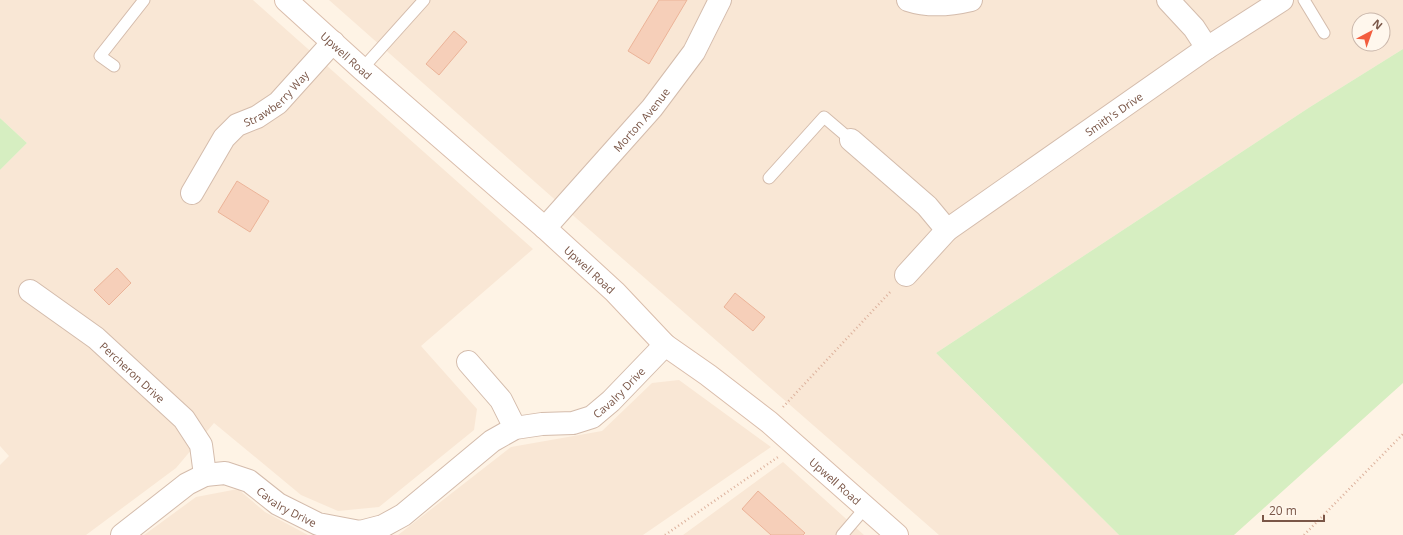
<svg xmlns="http://www.w3.org/2000/svg" width="1403" height="535" font-family="'Open Sans',sans-serif">
<rect width="100%" height="100%" fill="#fef3e5"/>
<path fill="#f9e7d5" fill-rule="evenodd" d="M0 0H253L533 249 421 346 477 409 474 430 379 507 338 511 301 495 214 423 176 468 86 535H0V465L9 456 0 446V170L27 143 0 118Z
M329 0H1403V49L1310 107 936 353 1119 535H939L552 197ZM1359 20H1383V44H1359Z
M679 380 771 447 643 535H398L511 447 602 431 652 383Z
M783 462 864 535H683Z
M238 489 265 512 308 535H144L196 497Z"/>
<path fill="#d6eec1" d="M1403 49V383L1234 535H1119L936 353 1310 107Z
M0 118 27 143 0 170Z"/>
<path fill="#f6cfb9" stroke="#ebb398" d="M659 0H687L649 64 628 51Z
M454 31 467 42 439 75 426 64Z
M237 181 269 201 250 232 218 212Z
M117 268 131 283 109 305 94 290Z
M735 293 765 317 753 331 724 307Z
M758 491 805 533 803 535H771L742 509Z"/>
<g fill="none" stroke-linecap="round" stroke-linejoin="round">
<defs>
<path id="service" d="M1304 0 1324 33
M114 66 100 56 144 0
M362 69 424 0
M769 178 824 117 851 140
M842 535 866 507"/>
<g id="minor">
<path d="M908 0C929 7 950 5 971 0"/>
<path d="M1168 0 1194 28 1207 48"/>
<path d="M851 140 927 206 947 230"/>
<path id="s1" d="M192 193 224 138 237 125 257 117 278 103 333 42"/>
<path id="s2" d="M545 228 652 108 694 52 720 0"/>
<path id="s3" d="M906 275 947 230 1207 48 1282 0"/>
<path id="s4" d="M30 291 96 338 184 419 201 445 205 475"/>
<path d="M468 362 501 400 515 428"/>
<path id="s5" d="M122 535 187 484 205 475 225 473 249 481 278 504 318 524 360 532 383 526 403 515 492 441 515 428 542 424 573 423 592 417 611 401 665 345"/>
</g>
<g id="secondary">
<path id="s6" d="M286 0 362 69 545 228 615 292 665 345 708 375 769 422 897 535"/>
</g>
</defs>
<use href="#service" stroke="#d4bcac" stroke-width="13"/>
<use href="#minor" stroke="#d4bcac" stroke-width="24"/>
<use href="#secondary" stroke="#dabdab" stroke-width="24"/>
<path stroke="#dcb19c" stroke-width="2.5" stroke-dasharray="1 3" stroke-linecap="butt" d="M783 407 892 290
M665 535 778 457
M1304 535 1403 434"/>
<use href="#service" stroke="#fff" stroke-width="11"/>
<use href="#minor" stroke="#fff" stroke-width="22"/>
<use href="#secondary" stroke="#fff" stroke-width="22"/>
</g>
<g text-anchor="middle" dominant-baseline="central" stroke-width="3" stroke-linejoin="round" paint-order="stroke">
<g font-size="11" fill="#7a5647" stroke="#fff7ed">
<text stroke="none"><textPath href="#s6" startOffset="82">Upwell Road</textPath></text>
<text stroke="none"><textPath href="#s1" startOffset="130">Strawberry Way</textPath></text>
<text stroke="none"><textPath href="#s3" startOffset="264">Smith's Drive</textPath></text>
<text stroke="none"><textPath href="#s2" startOffset="145">Morton Avenue</textPath></text>
<text stroke="none"><textPath href="#s6" startOffset="406">Upwell Road</textPath></text>
<text stroke="none"><textPath href="#s4" startOffset="131">Percheron Drive</textPath></text>
<text stroke="none"><textPath href="#s5" startOffset="576">Cavalry Drive</textPath></text>
<text stroke="none"><textPath href="#s6" startOffset="731">Upwell Road</textPath></text>
<text stroke="none"><textPath href="#s5" startOffset="194">Cavalry Drive</textPath></text>
</g>
</g>
<g transform="translate(1371 32) rotate(41)"><circle r="19" fill="#fff7ed" stroke="#cab7ab"/>
<path d="M0-3L7 15L0 10L-7 15Z" fill="#f35d3e"/>
<text y="-6" font-size="11" font-weight="bold" text-anchor="middle" fill="#7a5647">N</text>
</g>
<path d="M1263 515v6h61v-6" fill="none" stroke="#7a5647" stroke-width="2"/>
<text x="1269" y="515" font-size="12" fill="#7a5647" stroke="#fff7ed" stroke-width="3" paint-order="stroke">20 m</text>
</svg>
